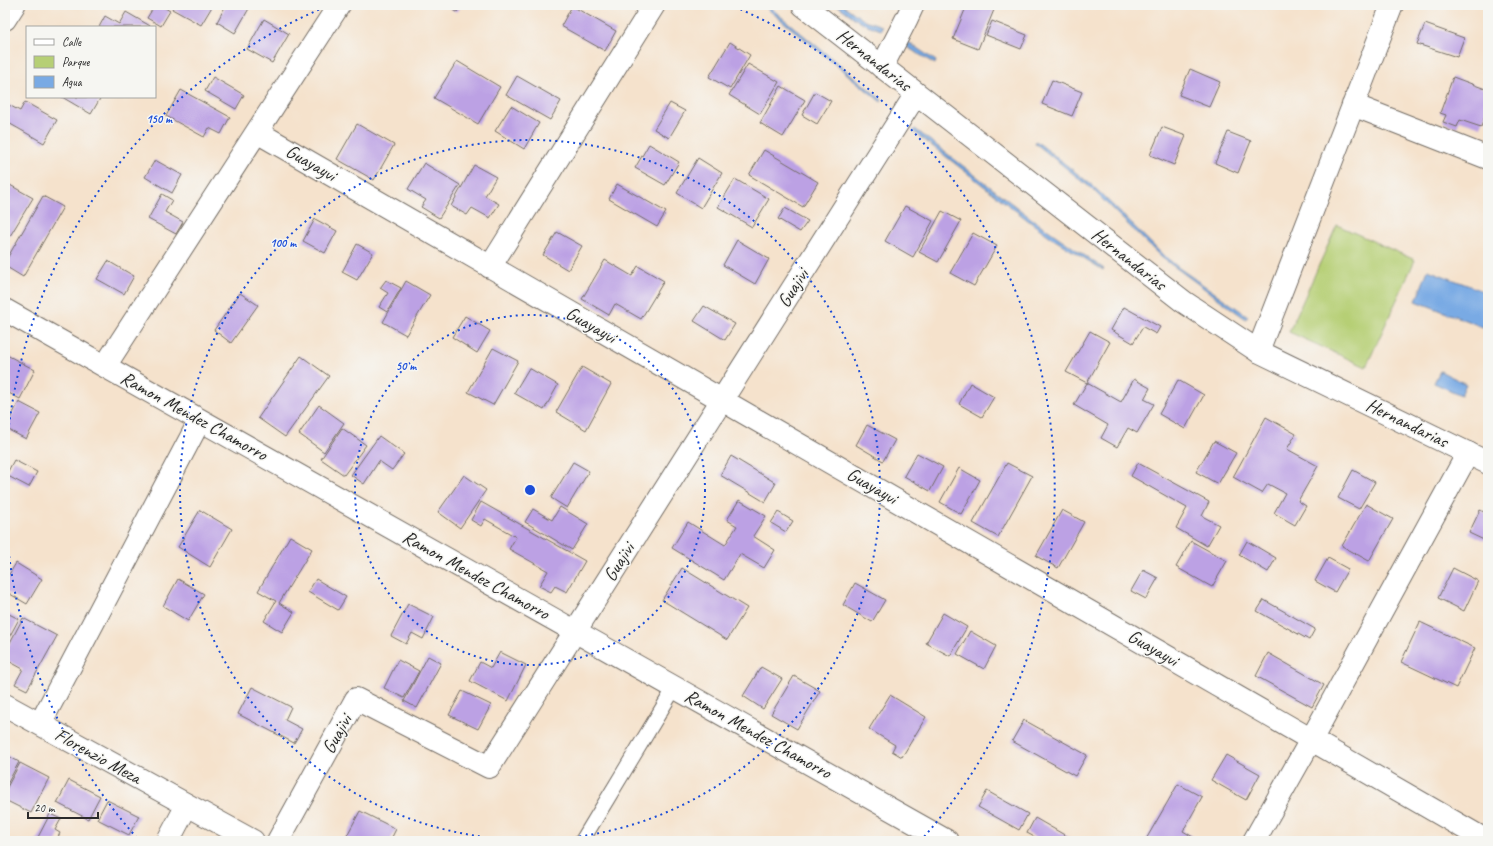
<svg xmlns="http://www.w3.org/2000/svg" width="1493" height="846" font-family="Caveat,sans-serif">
<rect width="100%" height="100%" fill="#f6f6f2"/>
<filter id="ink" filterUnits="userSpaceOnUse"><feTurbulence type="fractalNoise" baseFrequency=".025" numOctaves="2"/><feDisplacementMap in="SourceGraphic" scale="8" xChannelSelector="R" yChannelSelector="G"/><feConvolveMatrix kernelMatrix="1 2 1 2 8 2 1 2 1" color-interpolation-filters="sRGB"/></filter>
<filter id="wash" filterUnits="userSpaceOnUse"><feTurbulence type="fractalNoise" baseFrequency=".012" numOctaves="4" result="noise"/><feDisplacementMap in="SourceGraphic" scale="16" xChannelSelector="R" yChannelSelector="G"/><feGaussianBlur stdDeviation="0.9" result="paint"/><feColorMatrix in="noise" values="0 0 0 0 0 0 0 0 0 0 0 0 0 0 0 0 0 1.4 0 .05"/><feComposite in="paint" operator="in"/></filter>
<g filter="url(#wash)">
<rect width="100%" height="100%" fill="#f5e2cc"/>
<path fill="#b6cf75" stroke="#707d50" d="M1337 225 1415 260 1366 367 1289 332Z"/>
<path fill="#79aae4" stroke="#526a88" d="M763 5H767L882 100 881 102Z
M837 5H843L862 19 882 26 881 30 860 22Z
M905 40 936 61 935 64 902 44Z
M915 129 1032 219 1104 269 1103 270 1055 240 1029 221 913 131Z
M1036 141 1094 187 1163 255 1179 268 1248 316 1246 319 1161 257 1092 189 1035 143Z
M1428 270 1488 293V329L1416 301Z
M1440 371 1466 384 1461 395 1434 383Z"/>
<g id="blocks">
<path fill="#bca1e4" d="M155 5H160L170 11 161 26 147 18Z
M174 5H213L201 25 172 9Z
M226 5H251L235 33 217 22Z
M444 5H462L457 12Z
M967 5H996L978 49 953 39Z
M572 6 616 31 605 51 561 26Z
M126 12 152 27H99L105 16 119 24Z
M264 19 289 34 272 63 247 49Z
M992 21 1027 35 1021 49 986 35Z
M1425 24 1464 38 1457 57 1417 44Z
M730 42 750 55 730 89 709 77Z
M457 61 500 87 478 124 434 98Z
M748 64 779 82 760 114 729 95Z
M1190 69 1220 82 1209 107 1179 95Z
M517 76 561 101 550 120 506 95Z
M213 77 244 95 236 109 205 91Z
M1453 77 1488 90V108L1481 127 1460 120 1457 127 1443 122 1446 115 1440 113Z
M1052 80 1082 92 1072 116 1042 104Z
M781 86 805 100 783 137 760 123Z
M181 90 230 117 221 134 209 128 204 137 166 116Z
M815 92 831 101 817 124 802 115Z
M62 97H101L91 114Z
M25 102 57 120 44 143 5 121V107L7 104 20 111Z
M670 103 685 111 669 138 654 129Z
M511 106 539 123 524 149 495 131Z
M357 124 394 145 374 180 337 159Z
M1162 127 1186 136 1174 165 1150 155Z
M1228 132 1251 141 1238 173 1215 163Z
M649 144 679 162 665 185 635 168Z
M764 150 818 182 803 207 749 175Z
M698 158 722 173 701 208 677 193Z
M155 160 182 175 172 193 145 177Z
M424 163 460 185 439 218 421 207 426 200 408 189Z
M474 165 496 177 485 196 499 204 490 218 472 208 467 215 451 206Z
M735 179 769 199 752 227 718 207Z
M617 184 666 212 657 227 609 199Z
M10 185 33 198 10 236 5 233V193Z
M162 194 172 200 165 212 183 222 176 234 148 219Z
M43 196 63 207 23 277 5 266V262Z
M905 206 933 221 913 257 885 241Z
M785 208 808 221 800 232 778 219Z
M942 211 961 221 938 262 919 252Z
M315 219 337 231 325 253 303 241Z
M557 232 582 246 568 270 543 255Z
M973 233 997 246 974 286 950 273Z
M737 240 769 259 755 284 723 265Z
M357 244 373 253 357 280 342 272Z
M605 260 632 276 638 266 664 281 641 319 615 304 609 315 582 299Z
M108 261 134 276 124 294 97 279Z
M386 280 401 288 387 312 379 307 388 293 380 288Z
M406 281 430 295 406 335 383 322Z
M240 293 258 305 231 343 214 330Z
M704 306 735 324 725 340 694 321Z
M1124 307 1160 327 1156 334 1143 327 1133 343 1111 330Z
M465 316 490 331 477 353 452 337Z
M1090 331 1110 342 1087 383 1121 402 1134 379 1150 388 1144 399 1154 404 1137 433 1128 428 1117 447 1101 438 1108 425 1074 405 1087 383 1066 372Z
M493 348 518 361 493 405 468 392Z
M5 354 35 370 20 399 5 391Z
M301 356 329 376 285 437 258 418Z
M582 367 611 384 586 430 556 412Z
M529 368 558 385 544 410 514 393Z
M1178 380 1204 395 1185 429 1159 414Z
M970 383 994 397 982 417 959 404Z
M19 402 40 413 26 439 5 428Z
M319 405 344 423 324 452 299 434Z
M1266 417 1296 434 1287 449 1318 466 1298 501 1306 506 1295 525 1274 513 1285 493 1268 484 1262 493 1233 477Z
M867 425 895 440 883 461 856 445Z
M342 428 366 445 344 475 321 459Z
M379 436 404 454 392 470 379 461 364 484 351 475Z
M1214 441 1236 453 1218 484 1196 472Z
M917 453 943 467 930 491 904 476Z
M731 456 776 483 765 502 720 475Z
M14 460 37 472 29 487 6 475Z
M573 462 589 471 567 508 551 498Z
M1007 463 1032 476 998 537 973 523Z
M1138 463 1209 502 1202 516 1219 525 1207 546 1176 528 1187 508 1131 476Z
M959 468 980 480 961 514 940 502Z
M1353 470 1375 482 1359 509 1338 498Z
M464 475 486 490 460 528 438 512Z
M739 500 766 516 753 536 775 550 764 568 740 554 724 580 672 548 688 522 725 545 737 526 727 520Z
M481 502 585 561 567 592 555 586 551 592 539 586 548 571 509 549 516 537 485 519 481 526 471 520Z
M1366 504 1393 519 1369 561 1342 546Z
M560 507 588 524 572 550 525 522 533 509 552 520Z
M200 510 232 529 210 567 178 547Z
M1062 510 1084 522 1058 568 1036 556Z
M1480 510 1488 514V542L1469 533Z
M778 512 793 521 786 532 771 523Z
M290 536 312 549 279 603 294 612 282 632 264 621 276 601 258 591Z
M1191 541 1227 561 1212 587 1176 567Z
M1247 541 1276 558 1268 572 1239 555Z
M1328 558 1348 569 1335 592 1315 581Z
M16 563 42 579 27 604 5 591V581Z
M682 568 747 608 727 640 662 600Z
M1453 568 1478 581 1464 611 1438 598Z
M1143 570 1158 578 1146 599 1131 591Z
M178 579 204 594 188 621 163 606Z
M316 579 346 597 338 610 308 592Z
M855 583 885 600 872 622 843 605Z
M1264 600 1315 629 1309 640 1257 611Z
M408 604 434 617 423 639 412 633 406 644 391 636Z
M5 612 19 619 6 643 5 642Z
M943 613 967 627 950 656 926 643Z
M23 618 57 636 27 690 15 684 23 669 5 659V652Z
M1420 622 1475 648 1456 688 1401 662Z
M970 631 996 646 984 669 957 654Z
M500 652 526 665 508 701 470 681 480 662 491 668Z
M1268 653 1324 685 1312 707 1256 676Z
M428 656 441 663 417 708 404 701Z
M398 660 419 671 404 698 384 688Z
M761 667 782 679 763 709 743 696Z
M794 676 820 691 797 729 771 714Z
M252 687 291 707 285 720 302 729 294 743 238 714Z
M462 691 491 705 478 729 449 715Z
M890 695 926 717 902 757 892 751 895 745 869 729Z
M1024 720 1087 755 1075 776 1012 741Z
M5 754 19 762 5 788Z
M1226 755 1260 774 1246 800 1211 780Z
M20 763 49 778 31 813 5 800V791Z
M69 780 100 796 88 819 57 803Z
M1178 784 1202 797 1183 831 1193 837 1191 841H1145Z
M987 791 1028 814 1019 830 978 807Z
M107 800 139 816 129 835 97 819Z
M360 811 396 829 390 841H344Z
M50 814 61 819 55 830 60 833 56 841H36Z
M1035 818 1075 841H1042L1027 833Z"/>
</g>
</g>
<g filter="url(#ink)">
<use href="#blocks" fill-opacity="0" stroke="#726b63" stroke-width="1"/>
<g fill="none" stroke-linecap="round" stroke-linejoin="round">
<defs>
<path id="service" d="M582 841 675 687"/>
<path id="minor" d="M5 19 14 5
M882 67 907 18 913 5
M1353 105 1488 158
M257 132 1487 841
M490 267 654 5
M5 310 947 841
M1258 351 1392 5
M105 366 339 5
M5 705 253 841
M40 724 200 420
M168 841 187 805
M278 841 356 699 489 767 916 94
M1254 841 1311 740 1468 453"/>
<path id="tertiary" d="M803 5 1184 302 1258 351 1488 463"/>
</defs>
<use href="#service" stroke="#726b63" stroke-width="16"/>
<use href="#minor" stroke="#726b63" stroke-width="24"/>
<use href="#tertiary" stroke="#726b63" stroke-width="24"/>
<use href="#service" stroke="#fff" stroke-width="14"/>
<use href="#minor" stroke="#fff" stroke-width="22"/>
<use href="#tertiary" stroke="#fff" stroke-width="22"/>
</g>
</g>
<g fill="none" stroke="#1d4ed8" stroke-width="2" stroke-dasharray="2 4">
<circle cx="530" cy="490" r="175"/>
<circle cx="530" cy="490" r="350"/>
<path d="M137 838A525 525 0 0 1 5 495M5 485A525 525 0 0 1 325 7M735 7A525 525 0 0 1 923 838"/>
</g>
<g text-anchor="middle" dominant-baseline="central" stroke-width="3" stroke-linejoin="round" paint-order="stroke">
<g font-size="19" fill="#2b2b2b" stroke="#f6f6f2">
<text transform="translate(874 60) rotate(38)">Hernandarias</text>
<text transform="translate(311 163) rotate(30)">Guayayvi</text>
<text transform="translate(1129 259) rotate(38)">Hernandarias</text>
<text transform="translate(793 288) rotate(-58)">Guajivi</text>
<text transform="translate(591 325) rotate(30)">Guayayvi</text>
<text transform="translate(194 416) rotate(29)">Ramon Mendez Chamorro</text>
<text transform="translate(1407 423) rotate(26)">Hernandarias</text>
<text transform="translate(872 486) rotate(30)">Guayayvi</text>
<text transform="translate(619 562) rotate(-58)">Guajivi</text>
<text transform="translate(476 575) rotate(29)">Ramon Mendez Chamorro</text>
<text transform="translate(1153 648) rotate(30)">Guayayvi</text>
<text transform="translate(337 734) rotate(-61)">Guajivi</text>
<text transform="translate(758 734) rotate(29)">Ramon Mendez Chamorro</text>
<text transform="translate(98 756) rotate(29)">Florenzio Meza</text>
</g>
</g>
<circle cx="530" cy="490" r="6" fill="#1d4ed8" stroke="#f6f6f2" stroke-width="2"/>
<g font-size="12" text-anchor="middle" font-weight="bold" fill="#1d4ed8" stroke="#f6f6f2" stroke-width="3" stroke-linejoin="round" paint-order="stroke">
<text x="159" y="123">150 m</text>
<text x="283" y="247">100 m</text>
<text x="406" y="370">50 m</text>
</g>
<rect width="1493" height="846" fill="none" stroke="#f6f6f2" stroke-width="20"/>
<rect x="26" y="26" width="130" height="72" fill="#f6f6f2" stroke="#a5a5a2"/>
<rect x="34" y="39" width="20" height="6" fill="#ffffff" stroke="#a5a5a2"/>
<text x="62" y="46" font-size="12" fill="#2b2b2b">Calle</text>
<rect x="34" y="56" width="20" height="12" fill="#b6cf75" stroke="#a5a5a2"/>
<text x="62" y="66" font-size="12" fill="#2b2b2b">Parque</text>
<rect x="34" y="76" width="20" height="12" fill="#79aae4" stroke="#a5a5a2"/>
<text x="62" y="86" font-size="12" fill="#2b2b2b">Agua</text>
<path d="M28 812v6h70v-6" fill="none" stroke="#2b2b2b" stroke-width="2"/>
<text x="34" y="812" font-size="12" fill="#2b2b2b" stroke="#f6f6f2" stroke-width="3" paint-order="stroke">20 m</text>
</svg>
